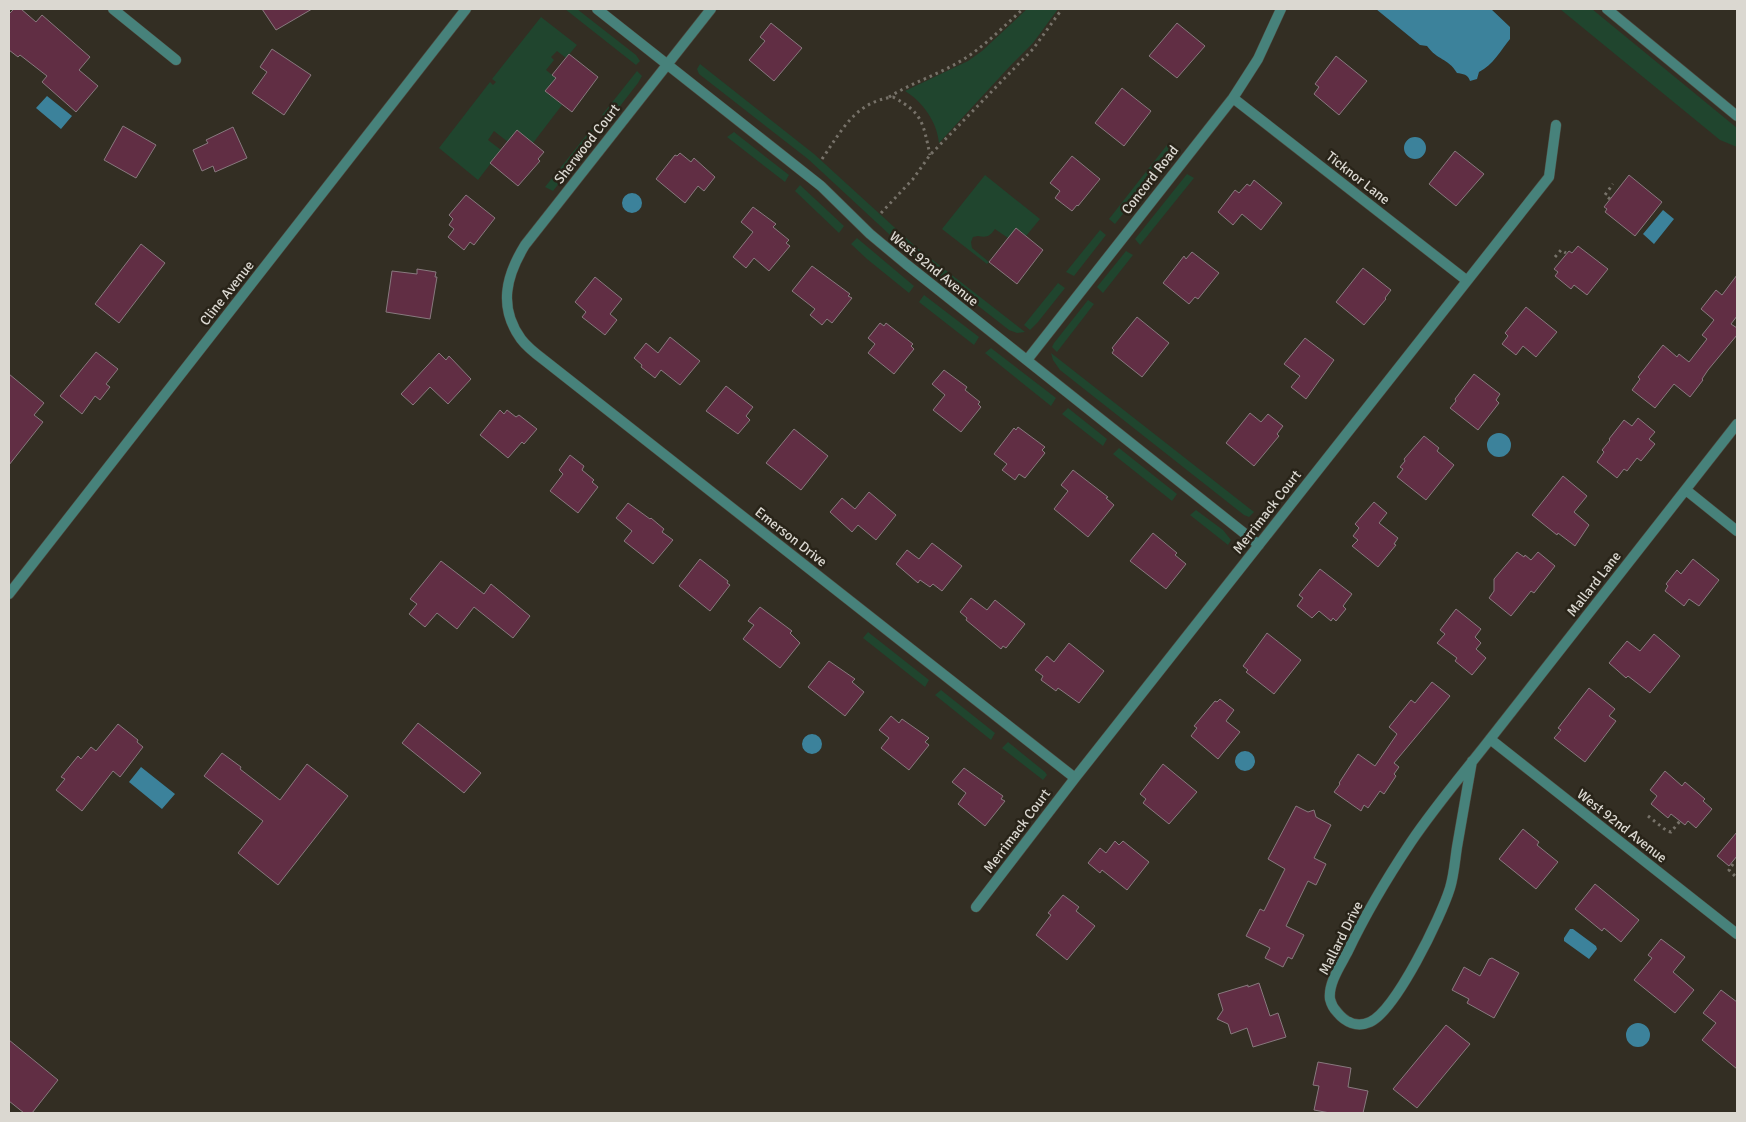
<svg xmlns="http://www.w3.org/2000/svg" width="1746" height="1122" font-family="Signika,sans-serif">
<rect width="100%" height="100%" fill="#332e23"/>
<path fill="#20452e" d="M565 9H577L636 55 640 61 636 65Z
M1027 9H1058L1033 43 1011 65 939 143C937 122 923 102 905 91L968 61 982 51Z
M1560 9H1592L1737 128V147L1720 140Z
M541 17 577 45 566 58 557 51 551 57 554 60 546 70 556 78 545 91 562 105 533 143 517 130 508 142 494 131 488 140 501 150 478 180 439 148 490 82 493 85 496 82 492 79Z
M700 64 814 154 916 247 1025 332 1017 333 1009 330 903 247 808 159 699 74 697 69Z
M637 71 642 76 638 83 610 119 602 115Z
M593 127 599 132 553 191 545 187Z
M734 132 789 175 785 182 727 137Z
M1167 145 1173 151 1115 224 1109 219Z
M1187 174 1194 178 1140 245 1135 239Z
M985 175 1040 219 1026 236 1008 238 995 229C990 236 987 238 978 236L973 237 971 242 972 248 989 262 987 264 942 229Z
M800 185 844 226 839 233 795 191Z
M1100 230 1106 235 1074 276 1066 272Z
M857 238 914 286 909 293 867 259 851 244Z
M1126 251 1133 255 1103 293 1097 287Z
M1058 283 1065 288 1038 322 1030 330 1024 325Z
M924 295 979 337 974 345 919 302Z
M1088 300 1094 304 1057 352 1052 347 1054 343Z
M991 348 1056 398 1051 406 985 353Z
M1051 353 1254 512 1249 517 1244 515 1060 370 1053 360Z
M1068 408 1107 439 1103 446 1062 414Z
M1119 448 1177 494 1172 501 1113 454Z
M1196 510 1223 530 1231 540 1228 545 1190 515Z
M868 632 929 680 925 687 863 638Z
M941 690 995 733 991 740 935 695Z
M1008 742 1045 772 1047 775 1043 780 1002 748Z"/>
<path fill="#3c829b" d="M1376 9H1491L1510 27V39C1501 50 1493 65 1479 72L1477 79 1470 81C1468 74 1463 74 1457 73 1447 57 1438 61 1427 46L1420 45Z
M47 96 72 116 61 129 36 108Z
M1404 148a11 11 0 1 1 22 0a11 11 0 1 1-22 0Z
M622 203a10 10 0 1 1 20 0a10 10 0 1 1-20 0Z
M1663 210 1674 219 1654 244 1643 234Z
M1487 445a12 12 0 1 1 24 0a12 12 0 1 1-24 0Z
M802 744a10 10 0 1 1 20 0a10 10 0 1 1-20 0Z
M1235 761a10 10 0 1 1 20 0a10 10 0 1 1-20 0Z
M141 767 175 794 162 809 129 782Z
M1570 929H1573L1596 946 1597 949 1589 959 1564 941V938Z
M1626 1035a12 12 0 1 1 24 0a12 12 0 1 1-24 0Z"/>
<path fill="#612e44" stroke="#88797e" d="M14 9H21L36 22 42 15 90 57 79 70 98 86 76 112 42 82 47 76 20 55 18 57 9 50V14Z
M262 9H312L276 30Z
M771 23 802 48 774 81 749 60 765 41 760 37Z
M1177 23 1205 46 1177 78 1149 56Z
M272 49 311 75 284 115 252 93 267 72 260 67Z
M569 54 598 77 572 112 545 91 556 78 552 75Z
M1336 56 1367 81 1339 115 1314 94 1319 87 1315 84Z
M1122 88 1151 111 1124 146 1095 123Z
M123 126 156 145 136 178 104 160Z
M233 127 247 158 215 172 213 166 202 171 193 150 208 143 206 140Z
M517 130 544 152 538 159 540 161 518 186 490 163Z
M1455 151 1484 174 1456 206 1429 184Z
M680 153 691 162 694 158 715 177 704 191 698 186 685 203 656 179 675 155 677 156Z
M1072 156 1100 179 1078 206 1077 205 1072 211 1055 198 1060 191 1050 183Z
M1629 175 1662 202 1635 236 1605 212 1607 209 1604 207Z
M1254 180 1282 203 1261 230 1242 214 1233 225 1218 212 1235 190 1239 193 1247 184 1250 186Z
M466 195 495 218 474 245 470 242 464 250 448 237 454 229 449 225 453 219 449 215Z
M753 207 776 224 773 227 789 240 786 243 790 246 769 271 754 258 746 268 733 257 753 232 741 222Z
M1016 228 1043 250 1017 284 989 262Z
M141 244 165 263 119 323 95 304Z
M1578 246 1608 269 1587 295 1574 285 1571 289 1555 276 1558 272 1554 269 1569 251 1572 253Z
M1192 252 1219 273 1198 299 1195 297 1189 304 1163 283 1184 256 1186 259Z
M812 266 850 294 848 296 852 298 832 323 827 319 822 325 810 315 815 309 792 291Z
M1363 268 1391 290 1385 298 1386 299 1364 325 1336 302Z
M417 269 436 272 435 277H437L430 319 386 312 392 271 417 274Z
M1737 275V316L1731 324 1737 328V335L1708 370 1702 379 1703 380 1690 397 1674 384 1655 408 1632 390 1640 379 1638 377 1663 345 1677 357 1679 354 1689 362 1707 339 1702 335 1714 320 1701 309 1716 290 1722 295Z
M595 277 622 299 610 314 617 320 605 335 582 317 586 312 575 302Z
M1526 307 1557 332 1536 357 1523 346 1516 355 1502 344 1508 336 1505 333Z
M1137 317 1169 343 1142 377 1112 353 1114 350 1112 348Z
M880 323 884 326 886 323 913 344 911 346 914 349 894 374 868 353 875 344 868 338Z
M670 337 700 361 680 385 661 370 655 378 641 367 642 365 634 358 646 343 658 353Z
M1305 338 1334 360 1306 399 1291 387 1300 376 1284 364Z
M96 352 118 369 106 384 110 387 100 400 95 396 82 414 60 396Z
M439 353 446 360 449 356 471 379 448 404 430 387 413 405 401 394Z
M944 370 967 387 965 390 980 402 978 404 981 407 961 432 933 410 945 395 932 384Z
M9 374 44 403 34 415 43 422 9 465Z
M1474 374 1500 394 1496 400 1499 403 1478 430 1450 408 1456 401 1455 399Z
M726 386 753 407 746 416 750 420 738 434 706 411Z
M500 410 504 414 507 410 516 417 519 415 537 429 524 444 522 442 508 458 480 435Z
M1250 413 1261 422 1268 414 1283 426 1277 434 1279 436 1254 466 1226 443Z
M1638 418 1655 432 1649 439 1655 444 1641 461 1637 458 1627 471 1624 469 1617 478 1597 462 1604 452 1602 450 1610 440 1609 439 1624 420 1632 426Z
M1018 427 1045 447 1042 450 1045 453 1025 478 1019 474 1015 480 1002 470 1007 464 994 454 1014 428 1016 430Z
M794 429 828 456 801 490 766 463Z
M1424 436 1439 448 1437 451 1454 465 1426 500 1397 477 1403 469 1400 467 1405 461 1404 459Z
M570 455 584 466 582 470 594 480 592 482 598 487 578 513 550 491 563 474 559 470Z
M1073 470 1108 497 1106 498 1114 505 1088 537 1054 509 1068 491 1061 485Z
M1563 476 1587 496 1574 512 1589 525 1575 546 1558 533 1557 535 1532 515Z
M869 492 896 515 876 540 858 525 852 532 830 512 842 498 855 509Z
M1374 502 1387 513 1379 523 1398 538 1394 544 1396 545 1378 567 1352 546 1358 540 1353 536 1359 528 1355 524Z
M628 503 650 519 651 518 664 529 662 532 673 540 653 564 624 541 632 531 616 518Z
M1153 533 1177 553 1175 555 1186 564 1166 589 1130 561Z
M932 543 962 566 942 591 933 584 930 587 920 580 918 583 896 564 907 550 919 559Z
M1517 552 1524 557 1525 555 1531 560 1538 552 1555 566 1534 593 1531 591 1511 616 1489 598 1494 591V579Z
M700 559 728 581 727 583 730 585 710 611 679 586Z
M1693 559 1719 580 1699 606 1689 599 1684 606 1665 591 1668 586 1666 584 1677 570 1681 574Z
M441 561 484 594 491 584 530 616 513 638 474 607 457 629 437 613 425 627 409 614 417 604 410 599Z
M1320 569 1352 594 1343 606 1346 609 1336 621 1333 618 1331 621 1319 611 1312 618 1297 606 1303 598 1299 595Z
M971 598 987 610 995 600 1025 624 1006 648 1003 646 1001 649 966 620 967 618 960 612Z
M760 607 792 631 790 633 800 643 780 668 743 639 754 625 748 621Z
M1456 609 1481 629 1475 637 1481 643 1476 649 1486 658 1472 675 1455 661 1457 658 1437 643 1445 634 1440 630Z
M1267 633 1301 660 1274 694 1246 672 1248 670 1243 666Z
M1654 634 1680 656 1650 693 1628 676 1626 678 1609 663 1627 641 1640 651Z
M1069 643 1104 671 1079 703 1058 688 1056 691 1041 680 1043 676 1035 670 1047 656 1054 662Z
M829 661 855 679 852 682 864 692 845 716 808 687Z
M1432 682 1450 696 1394 763 1399 767 1394 774 1396 776 1384 794 1380 791 1368 808 1364 805 1361 811 1334 792 1340 784 1339 783 1358 754 1375 766 1397 734 1389 727 1411 700 1415 703Z
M1589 688 1615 709 1609 716 1616 721 1585 762 1554 738 1561 730 1558 728Z
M1220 699 1234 710 1226 721 1240 732 1218 759 1191 736 1197 728 1194 726 1215 701 1217 702Z
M891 716 899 723 902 719 929 738 925 742 929 745 909 770 881 748 889 738 879 730Z
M418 723 481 773 464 793 402 743Z
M118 724 138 740 137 742 143 747 120 777 113 771 82 811 56 790 65 779 61 777 78 756 81 759 91 747 96 751Z
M222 753 241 767 240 769 280 800 307 764 348 796 278 885 238 853 263 821 204 776Z
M1163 764 1197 792 1169 824 1143 803 1146 799 1140 794Z
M964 768 1003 796 1001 799 1005 801 985 826 958 804 966 793 952 782Z
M1665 771 1682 786 1685 782 1705 799 1703 801 1712 809 1696 828 1688 821 1685 825 1671 814 1668 818 1651 804 1657 796 1650 790Z
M1296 806 1308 812 1314 810 1316 817 1331 825 1314 858 1326 864 1316 885 1308 881 1286 926 1304 935 1292 959 1288 957 1283 967 1265 958 1270 948 1246 936 1260 909 1264 911 1285 869 1268 859Z
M1523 829 1539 842 1537 845 1558 862 1536 889 1499 859Z
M1737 832V856L1729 866 1717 856Z
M1115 841 1119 845 1123 841 1149 862 1127 890 1102 870 1100 873 1088 863 1100 848 1106 853Z
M1595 884 1639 920 1621 942 1604 928 1602 931 1575 909Z
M1063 895 1079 907 1076 911 1095 926 1067 960 1036 935 1051 915 1048 913Z
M1661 939 1685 957 1673 972 1694 990 1675 1013 1634 980 1652 958 1648 955Z
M1492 958 1519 973 1494 1018 1467 1003 1469 999 1452 990 1464 967 1480 976 1489 959Z
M1259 983 1270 1016 1278 1013 1286 1037 1253 1047 1247 1028 1231 1034 1228 1024 1217 1019 1223 1010 1218 994 1248 985V987Z
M1721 990 1737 1002V1069L1702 1040 1716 1023 1703 1013Z
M1446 1025 1470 1044 1417 1108 1393 1089Z
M9 1040 58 1080 32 1113H24L9 1101Z
M1318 1062 1351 1068 1348 1087 1368 1091 1363 1113H1330L1314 1110 1319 1086 1313 1085Z"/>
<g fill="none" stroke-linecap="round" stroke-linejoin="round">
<defs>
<path id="minor" d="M113 9 176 60
M597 9 821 186 870 234 906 264 1259 545
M711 9 525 245C506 276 498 307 521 339 527 347 536 354 544 360L1075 778
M1233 98 1466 280
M1027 360 1233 98 1258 59 1281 9
M1686 490 1737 531
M1490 739 1737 934
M1472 761C1467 790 1462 818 1457 847 1455 860 1454 875 1450 888 1441 917 1396 1010 1370 1022 1357 1028 1345 1022 1337 1012 1334 1009 1331 1003 1330 999 1328 984 1340 966 1347 953 1365 915 1387 878 1411 842 1434 808 1461 776 1487 743L1737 424
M976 907 1075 778 1549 177 1556 125"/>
<path id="tertiary" d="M1607 9 1737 116
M9 594 466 9"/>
</defs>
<use href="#minor" stroke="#4e493f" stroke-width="11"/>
<use href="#tertiary" stroke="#4e493f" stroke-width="11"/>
<path stroke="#777269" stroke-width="3" stroke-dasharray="2.5 4" stroke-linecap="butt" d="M889 97C913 82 940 74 964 59 986 45 1004 26 1023 9
M822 159C842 130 855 102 893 97 923 113 923 123 930 155
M1610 199 1605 195 1613 184
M881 213 913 179 930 155 1033 49 1062 9
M1555 257 1561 250 1566 253
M1648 816 1667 831 1671 832 1680 821
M1733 864 1729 870 1737 878"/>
<use href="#minor" stroke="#47827b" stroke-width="10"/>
<use href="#tertiary" stroke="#47827b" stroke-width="10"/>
</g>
<g text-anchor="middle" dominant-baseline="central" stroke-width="5" stroke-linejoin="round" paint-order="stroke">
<g font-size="14" fill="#dbd8d1" stroke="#292419">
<text transform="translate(587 144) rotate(-52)">Sherwood Court</text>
<text transform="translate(1358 178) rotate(38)">Ticknor Lane</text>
<text transform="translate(1150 180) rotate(-52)">Concord Road</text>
<text transform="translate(934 269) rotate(39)">West 92nd Avenue</text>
<text transform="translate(227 293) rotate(-52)">Cline Avenue</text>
<text transform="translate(1267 512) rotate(-52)">Merrimack Court</text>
<text transform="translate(791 537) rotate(38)">Emerson Drive</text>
<text transform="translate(1594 584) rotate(-52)">Mallard Lane</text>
<text transform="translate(1622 826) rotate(38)">West 92nd Avenue</text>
<text transform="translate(1017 831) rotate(-53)">Merrimack Court</text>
<text transform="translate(1341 938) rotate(-63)">Mallard Drive</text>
</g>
</g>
<rect width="1746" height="1122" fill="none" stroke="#dbd8d1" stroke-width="20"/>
</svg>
